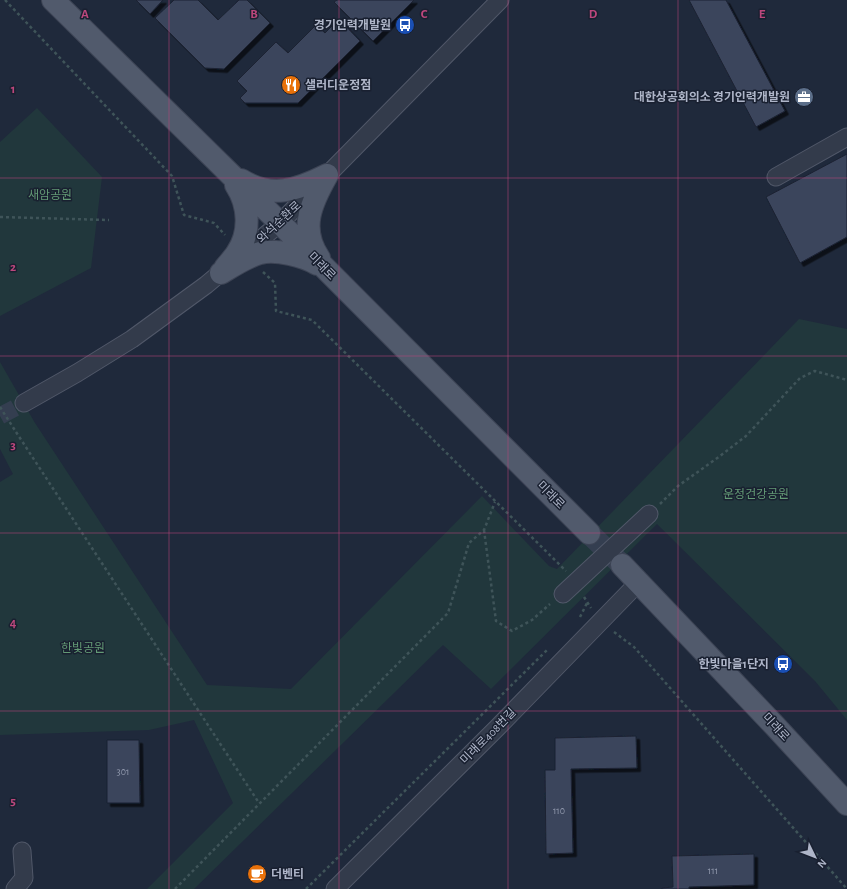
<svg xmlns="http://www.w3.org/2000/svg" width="847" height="889" font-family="'Alegreya Sans','Noto Sans KR',sans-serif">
<defs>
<filter id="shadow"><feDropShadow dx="3.5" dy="3.5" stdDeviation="0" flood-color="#0009"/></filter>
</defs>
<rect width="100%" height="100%" fill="#1f293b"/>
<path fill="#21373c" d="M37 108 102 177 91 268 0 316V142Z
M799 319 847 329V720L815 681 657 524 491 689 443 645 194 889H147L233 803 194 720 149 730 0 735V482L13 474 0 449V362L35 423 207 685 291 689 482 496 549 566 557 569Z"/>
<path fill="#3b455c" stroke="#1b2232" filter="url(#shadow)" d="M136 0H163L150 14Z
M174 0H198L218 20 239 0H247L270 23 224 69 205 68 155 18Z
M337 0H414L373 41 334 2Z
M689 0H726L785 111 756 127Z
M339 19 360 41 298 103H245L240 98 247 91 237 81 276 42 288 53 316 25 325 33Z
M847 154V237L800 263 766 197Z
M636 736 637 768 571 769 573 853 546 854 545 770H555V738Z
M107 740H139L140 803H107Z
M754 854V885L689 887V889H662V888L673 887 672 856Z"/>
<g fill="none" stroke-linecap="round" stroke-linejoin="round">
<path stroke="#343e50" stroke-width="17" stroke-dasharray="17 8" stroke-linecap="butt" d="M0 416 24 403"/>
<path stroke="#343e50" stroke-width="22" stroke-dasharray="22 11" stroke-linecap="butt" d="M589 533 622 565"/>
<defs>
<path id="minor" d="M776 177 847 137
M24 403 77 373 132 339 206 285 280 223 500 0
M563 594 649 514
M15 889 24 878 22 851
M335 889 497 728 639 582"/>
<path id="major" d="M53 0 280 223 589 533
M241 180C272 199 297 190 327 175
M319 258C299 229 311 203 327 175
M225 268C229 263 234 258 237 253 251 232 249 205 236 185
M221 273C234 265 246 257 260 253 276 249 304 256 317 264
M622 565 775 726 847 804"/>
</defs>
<use href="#minor" stroke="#515869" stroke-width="19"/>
<use href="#major" stroke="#3d4455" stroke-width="24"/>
<path stroke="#3f5459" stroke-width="2.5" stroke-dasharray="3 3" stroke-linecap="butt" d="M5 0 172 176 184 215 214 223 225 235
M0 217 109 220
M263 272 275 283 276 311 312 320 566 571
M16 432 259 803
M660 504 678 486 720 456 746 436 800 378 815 371 847 380
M484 530 496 621 512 631 532 620 550 604
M584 597 591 608
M580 617 587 603
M614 632 634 647 847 889
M175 889 448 613 469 543 484 530 495 502
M306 889 547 650"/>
<use href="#minor" stroke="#333b4b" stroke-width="17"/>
<use href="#major" stroke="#515a6c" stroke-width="22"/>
<path stroke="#3f5459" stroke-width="2.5" stroke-dasharray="3 3" stroke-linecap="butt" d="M0 407 16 432"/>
</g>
<path fill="none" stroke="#bc477c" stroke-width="1" stroke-opacity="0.55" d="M169 0V889M339 0V889M508 0V889M678 0V889M0 178H847M0 356H847M0 533H847M0 711H847"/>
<defs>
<symbol id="bus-disc" viewBox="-11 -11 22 22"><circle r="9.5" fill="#1a4fb4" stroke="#192030"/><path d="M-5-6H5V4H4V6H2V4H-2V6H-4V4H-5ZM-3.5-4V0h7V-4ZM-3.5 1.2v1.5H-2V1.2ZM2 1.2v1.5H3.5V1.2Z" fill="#fff"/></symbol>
<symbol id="restaurant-disc" viewBox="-11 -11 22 22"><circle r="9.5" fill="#e8710a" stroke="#192030"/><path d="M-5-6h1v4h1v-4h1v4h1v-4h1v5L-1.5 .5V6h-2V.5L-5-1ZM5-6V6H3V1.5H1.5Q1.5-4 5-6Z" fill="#fff"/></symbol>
<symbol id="office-disc" viewBox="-11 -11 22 22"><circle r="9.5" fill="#5c6f8a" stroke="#192030"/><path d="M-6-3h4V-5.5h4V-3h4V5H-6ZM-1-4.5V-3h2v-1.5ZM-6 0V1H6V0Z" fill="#fff"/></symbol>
<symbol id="cafe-disc" viewBox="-11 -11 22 22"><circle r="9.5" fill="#e8710a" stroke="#192030"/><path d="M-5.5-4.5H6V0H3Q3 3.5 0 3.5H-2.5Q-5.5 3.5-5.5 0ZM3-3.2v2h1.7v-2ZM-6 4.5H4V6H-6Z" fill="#fff"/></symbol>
</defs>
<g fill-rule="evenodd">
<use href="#bus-disc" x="394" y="14" width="22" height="22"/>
<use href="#restaurant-disc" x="280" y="74" width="22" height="22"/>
<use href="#office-disc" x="793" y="86" width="22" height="22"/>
<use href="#bus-disc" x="772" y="653" width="22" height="22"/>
<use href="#cafe-disc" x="246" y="863" width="22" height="22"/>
</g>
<g text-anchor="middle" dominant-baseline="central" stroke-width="3" stroke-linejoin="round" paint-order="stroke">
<g font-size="10" fill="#9199ad">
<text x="123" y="772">301</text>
<text x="559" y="811">110</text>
<text x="713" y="871">111</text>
</g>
<g font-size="12" font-weight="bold" fill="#aeb5c8" stroke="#192030" text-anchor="end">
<text x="391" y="25">경기인력개발원</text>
<text x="305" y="85" text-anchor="start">샐러디운정점</text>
<text x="790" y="97">대한상공회의소 경기인력개발원</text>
<text x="769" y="664">한빛마을1단지</text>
<text x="271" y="874" text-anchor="start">더벤티</text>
</g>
<g font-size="12" fill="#639a75" stroke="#192030">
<text x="50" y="195">새암공원</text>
<text x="756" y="494">운정건강공원</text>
<text x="83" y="648">한빛공원</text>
</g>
<g font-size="12" fill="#aeb5c8" stroke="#192030">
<text transform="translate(279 222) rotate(-43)">와석순환로</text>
<text transform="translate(322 266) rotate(45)">미래로</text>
<text transform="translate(551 495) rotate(45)">미래로</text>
<text transform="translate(776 727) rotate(47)">미래로</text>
<text transform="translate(488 736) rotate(-45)">미래로408번길</text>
</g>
</g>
<g font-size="13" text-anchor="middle" font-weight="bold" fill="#bc477c" stroke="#192030" stroke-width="3" stroke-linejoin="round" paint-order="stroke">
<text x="85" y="18">A</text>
<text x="254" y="18">B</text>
<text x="424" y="18">C</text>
<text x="593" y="18">D</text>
<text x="762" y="18">E</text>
<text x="13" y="93">1</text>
<text x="13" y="271">2</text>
<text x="13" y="449">3</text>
<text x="13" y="627">4</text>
<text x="13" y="805">5</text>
</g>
<g transform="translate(815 857) rotate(133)" stroke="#192030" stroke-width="3" paint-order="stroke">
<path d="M0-3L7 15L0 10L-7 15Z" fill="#aeb5c8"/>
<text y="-6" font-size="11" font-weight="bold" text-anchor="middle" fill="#aeb5c8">N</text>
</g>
</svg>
